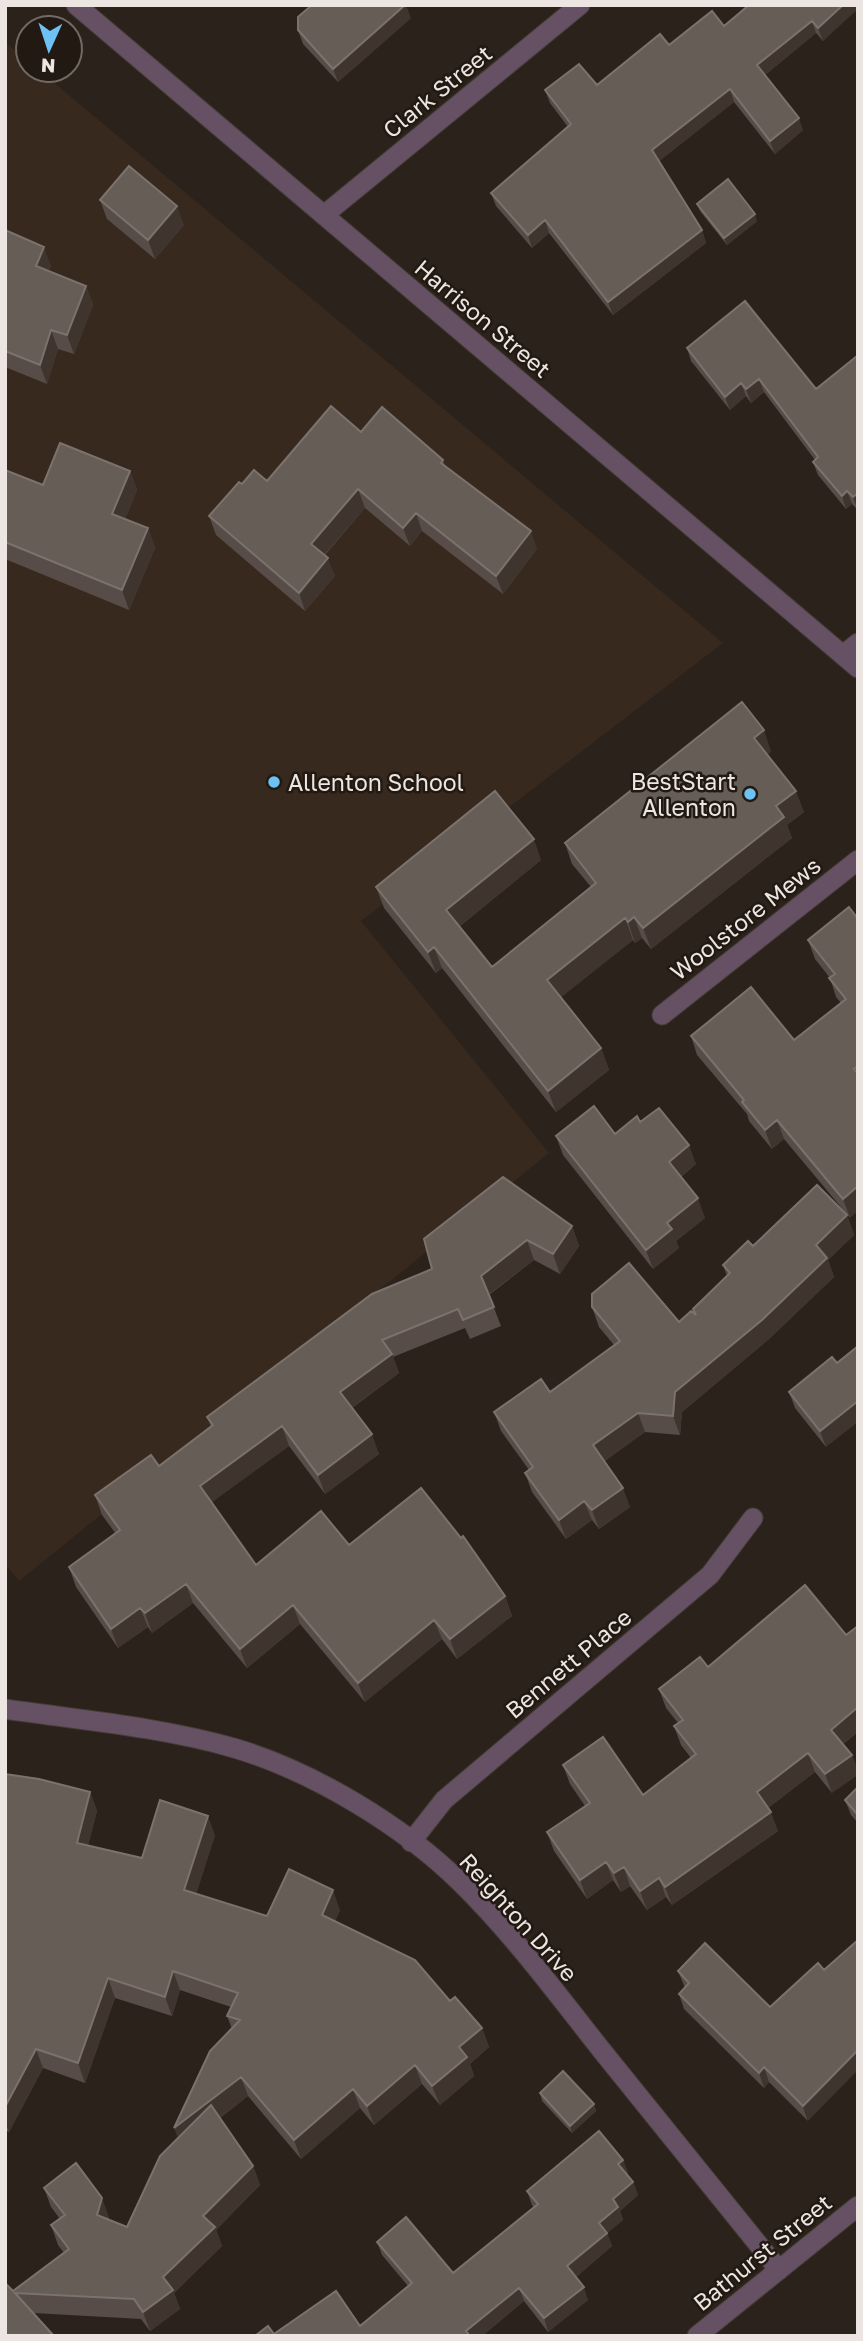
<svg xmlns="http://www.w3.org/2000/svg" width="863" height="2341" font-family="'Golos Text',sans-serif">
<rect width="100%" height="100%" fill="#2b221b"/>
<path fill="#37291e" d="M5 42 28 61V70H39L723 643 361 921 549 1153 19 1581 5 1564Z"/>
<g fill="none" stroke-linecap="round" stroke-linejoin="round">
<defs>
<path id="minor" d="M324 215 580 5
M843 655 858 643
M662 1015 858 860
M5 1709C81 1720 161 1727 234 1748 312 1771 402 1825 460 1882 513 1934 557 1994 603 2052 662 2124 720 2197 779 2270
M411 1842 444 1800 710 1575 753 1518
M697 2336 858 2206"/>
<path id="tertiary" d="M76 5 858 668"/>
</defs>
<use href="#minor" stroke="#463d37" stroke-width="21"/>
<use href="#tertiary" stroke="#463d37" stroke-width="21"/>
<use href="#minor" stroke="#665164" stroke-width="19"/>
<use href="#tertiary" stroke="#665164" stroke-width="19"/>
</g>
<path fill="#574c47" d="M858 5 823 41 816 33 765 75 803 130 775 154 734 102 659 161 702 230 706 243 613 315 549 233 532 248 496 206 491 193 568 127 550 103 545 90 597 85 669 45 724 26Z
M411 18 338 82 303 44 298 30Z
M100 200 184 225 155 259 107 219Z
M697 204 757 221 727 245 700 211Z
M5 230 51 266 49 271 86 286 93 305 74 354 58 349 47 384 5 367Z
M687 348 816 389 858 358V510L852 504 846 509 818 475 813 462 815 460 764 392 751 403 746 396 730 410 691 361Z
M361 432 443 460 445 466 537 549 503 594 422 531 410 546 365 508 325 555 335 576 305 611 216 535 209 516 242 484 267 481Z
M5 470 43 485 130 471 137 490 125 519 148 528 155 548 129 610 5 559Z
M771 751 767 755 804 812 787 825 792 838 651 949 642 938 635 943 633 940 561 997 601 1048 609 1070 556 1112 442 968 436 973 384 908 376 887 541 860 459 927 492 967 591 887 572 864 565 843Z
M849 907 850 1218 784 1139 772 1149 749 1121 747 1114 697 1055 691 1036 794 1040 841 1003 836 997 830 978 815 959 808 940Z
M640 1122 696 1164 681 1177 705 1218 676 1241 679 1248 653 1269 563 1155 556 1136 615 1134Z
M847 1215 854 1235 828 1260 834 1277 769 1339 682 1412 680 1435 645 1432 604 1461 630 1507 599 1529 592 1520 566 1539 532 1492 525 1473 529 1470 501 1431 494 1412 550 1392 614 1345 599 1327 592 1307 679 1322 694 1313 693 1309 727 1276 723 1265 753 1246Z
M572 1226 579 1246 560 1274 534 1260 489 1295 501 1326 470 1339 465 1328 393 1357 399 1373 352 1408 379 1454 325 1494 289 1446 211 1502 256 1565 349 1545 505 1596 512 1616 457 1659 442 1639 365 1702 300 1624 247 1668 193 1603 152 1633 148 1627 118 1648 76 1587 69 1567 116 1534 102 1515 95 1495 159 1466 211 1427 207 1417 432 1269Z
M832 1357 826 1447 795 1408 789 1392Z
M708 1667 858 1732 843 1744 832 1793 815 1772 768 1808 778 1831 672 1905 666 1897 647 1910 630 1886 621 1892 613 1880 587 1899 554 1851 547 1832 585 1806 570 1784 563 1765 643 1795 691 1758 681 1745 674 1726 678 1723 666 1708 659 1689Z
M5 1774 90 1792 97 1811 88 1845 142 1858 215 1835 196 1894 267 1916 340 1910 335 1921 450 2001 482 2028 489 2047 470 2064 474 2076 440 2105 422 2084 374 2125 360 2108 301 2159 248 2096 220 2118 253 2166 260 2185 216 2230 222 2246 174 2293 180 2309 150 2331 141 2319 33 2313 13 2291 64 2253 58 2245 51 2225 60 2219 51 2207 44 2188 109 2217V2220L127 2227 177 2139 232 2029 227 2016 231 2007 180 1990 172 2016 115 1998 85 2083 43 2068 9 2132 5 2130Z
M858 1787V1823L851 1815 845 1800Z
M678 1971 770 2007 808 2121 769 2082 764 2088 684 2009 679 1994 685 1988Z
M540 2093 594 2104 596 2111 572 2133 542 2101Z
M623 2160 628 2173 626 2174 633 2182 638 2195 620 2211 623 2220 607 2233 612 2246 576 2277 588 2300 548 2332 524 2301 482 2336 274 2334 360 2326 408 2286 382 2255 377 2242 453 2273 534 2208 532 2205 527 2191Z"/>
<path fill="#3f352e" d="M405 5H406L411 18 338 82 333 69Z
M843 5H858V9L823 41 818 28Z
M812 21 816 33 761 78 757 65Z
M730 89 734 102 657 163 652 150Z
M799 118 803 130 775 154 770 141Z
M177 206 184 225 155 259 148 240Z
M755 214 757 221 727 245 724 238Z
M545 220 549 233 532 248 528 235Z
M702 230 706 243 613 315 608 302Z
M44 247 51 266 43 285 36 266Z
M86 286 93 305 74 354 67 335Z
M51 330 58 349 47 384 40 365Z
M759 379 764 392 751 403 746 389Z
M741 383 746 396 730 410 725 397Z
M130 471 137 490 119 533 112 514Z
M358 489 365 508 318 562 311 544Z
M847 491 852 504 846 509 842 496Z
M858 493V510L853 497Z
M416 513 422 531 410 546 403 528Z
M148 528 155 548 129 610 122 590Z
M531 531 537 549 503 594 496 576Z
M328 558 335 576 305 611 299 593Z
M764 730 771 751 761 759 754 738Z
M796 791 804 812 787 825 792 838 651 949 643 928 776 806Z
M534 839 541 860 454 931 446 910Z
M634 917 642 938 635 943 628 922Z
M625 918 633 940 555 1002 547 980Z
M434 947 442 968 436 973 428 952Z
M601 1048 609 1070 556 1112 548 1091Z
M777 1120 784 1139 772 1149 765 1130Z
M689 1145 696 1164 676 1181 669 1162Z
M858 1186V1211L850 1218 843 1199Z
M698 1198 705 1218 676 1241 679 1248 653 1269 646 1250 667 1223Z
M847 1215 854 1235 828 1260 834 1277 769 1339 682 1412 680 1435 673 1416 675 1392 816 1245Z
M572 1226 579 1246 560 1274 553 1254Z
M527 1240 534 1260 488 1295 481 1276Z
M392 1354 399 1373 347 1411 340 1392Z
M858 1401V1422L826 1447 820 1431Z
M638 1413 645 1432 600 1465 593 1445Z
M282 1426 289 1446 207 1506 200 1486Z
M372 1434 379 1454 325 1494 318 1475Z
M623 1488 630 1507 599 1529 592 1510Z
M584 1501 592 1520 566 1539 559 1520Z
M186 1584 193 1603 152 1633 145 1613Z
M505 1596 512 1616 457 1659 450 1639Z
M293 1605 300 1624 247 1668 240 1649Z
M140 1608 148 1627 118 1648 111 1629Z
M434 1620 442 1639 365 1702 358 1683Z
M858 1707V1732L837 1748 831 1730Z
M808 1753 815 1772 764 1811 757 1792Z
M852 1755 858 1770V1775L832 1793 825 1774Z
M90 1792 97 1811 84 1862 77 1843Z
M771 1812 778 1831 672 1905 665 1887Z
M208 1816 215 1835 191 1910 184 1890Z
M606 1862 613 1880 587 1899 580 1880Z
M624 1867 630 1886 621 1892 614 1873Z
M659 1878 666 1897 647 1910 640 1891Z
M333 1890 340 1910 329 1934 322 1915Z
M173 1971 180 1990 172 2016 165 1997Z
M108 1978 115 1998 85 2083 78 2063Z
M482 2028 489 2047 470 2064 474 2076 440 2105 432 2086 459 2047Z
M36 2049 43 2068 9 2132 5 2121V2107Z
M858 2050V2070L808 2121 803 2106Z
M415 2065 422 2084 374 2125 367 2106Z
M764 2067 769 2082 764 2088 759 2073Z
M241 2077 248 2096 181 2147 174 2128Z
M353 2089 360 2108 301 2159 294 2140Z
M594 2104 596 2111 572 2133 570 2126Z
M623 2160 628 2173 623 2178 618 2164Z
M253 2166 260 2185 216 2230 222 2246 174 2293 180 2309 150 2331 143 2312 163 2277 203 2216Z
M633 2182 638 2195 620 2211 623 2220 607 2233 612 2246 572 2280 567 2266 599 2223 613 2199Z
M102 2198 109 2217 104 2235 97 2215Z
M584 2287 588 2300 548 2332 544 2318Z
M519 2288 524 2301 482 2336H468L466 2331Z"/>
<path fill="#675d57" stroke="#7c726d" stroke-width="2" d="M312 5H405L333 69 298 30V17Z
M749 5H843L818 28 812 21 757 65 799 118 770 141 730 89 652 150 702 230 608 302 545 220 528 235 491 193 571 124 545 90 579 64 597 85 660 34 669 45 712 11 724 26Z
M129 166 177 206 148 240 100 200Z
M728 179 755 214 724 238 697 204Z
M5 230 44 247 36 266 86 286 67 335 51 330 40 365 5 351Z
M745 301 816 389 857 356 858 358V493L853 497 847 491 842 496 813 462 818 457 759 379 746 389 741 383 725 397 687 348Z
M331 406 361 432 382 407 443 460 441 463 531 531 496 576 416 513 403 528 358 489 311 544 328 558 299 593 209 516 239 482 242 484 254 470 267 481Z
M60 443 130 471 112 514 148 528 122 590 5 542V470L43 485Z
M742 702 764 730 754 738 796 791 776 806 784 817 643 928 634 917 628 922 625 918 547 980 601 1048 548 1091 434 947 428 952 376 887 495 791 534 839 446 910 492 967 596 883 565 843Z
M849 907 858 919V1066L854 1069 858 1074V1186L843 1199 777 1120 765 1130 742 1102 744 1100 691 1036 751 987 794 1040 846 999 829 978 835 974 808 940Z
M594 1106 615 1134 637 1116 640 1122 659 1108 689 1145 669 1162 698 1198 667 1223 672 1229 646 1250 556 1136Z
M503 1177 572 1226 553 1254 527 1240 481 1276 494 1307 463 1320 458 1309 382 1340 392 1354 340 1392 372 1434 318 1475 282 1426 200 1486 256 1565 321 1511 349 1545 421 1488 461 1538 463 1536 505 1596 450 1639 434 1620 358 1683 293 1605 240 1649 186 1584 145 1613 140 1608 111 1629 69 1567 120 1530 95 1495 151 1455 159 1466 213 1425 207 1417 372 1294 432 1269 424 1239Z
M817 1185 847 1215 816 1245 827 1258 762 1320 675 1392 673 1416 638 1413 593 1445 623 1488 592 1510 584 1501 559 1520 525 1473 533 1467 494 1412 541 1379 550 1392 620 1341 592 1307V1294L629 1263 679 1322 691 1311 696 1315 693 1309 730 1273 723 1265 748 1241 753 1246Z
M858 1346V1401L820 1431 789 1392 832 1357 837 1363Z
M805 1585 846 1635 858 1626V1707L831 1730 852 1755 825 1774 808 1753 757 1792 771 1812 665 1887 659 1878 640 1891 624 1867 614 1873 606 1862 580 1880 547 1832 590 1803 563 1765 603 1737 643 1795 696 1754 674 1726 683 1720 659 1689 700 1657 708 1667Z
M5 1774 39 1779 90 1792 77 1843 142 1858 160 1800 208 1816 184 1890 267 1916 289 1869 333 1890 322 1915 415 1960 450 2001 455 1997 482 2028 459 2047 467 2057 432 2086 415 2065 367 2106 353 2089 294 2140 241 2077 174 2128 210 2051 240 2020 227 2016 238 1993 173 1971 165 1997 108 1978 78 2063 36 2049 5 2107Z
M858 1787V1815L845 1800Z
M858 1940V2050L803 2106 764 2067 759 2073 679 1994 689 1983 678 1971 705 1943 770 2007 818 1963 824 1970Z
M563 2071 594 2104 570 2126 540 2093Z
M211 2105 253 2166 203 2216 215 2227 163 2277 173 2290 143 2312 134 2299 15 2293 54 2336H5V2283L13 2291 69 2249 51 2225 65 2215 44 2188 76 2163 102 2198 97 2215 127 2227 160 2156Z
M599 2131 623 2160 618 2164 633 2182 613 2199 618 2207 599 2223 607 2233 567 2266 584 2287 544 2318 519 2288 466 2331 470 2336H255L268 2326 274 2334 336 2291 360 2326 412 2283 377 2242 406 2217 453 2273 538 2204 527 2191Z"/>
<g fill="#6dc2f3" stroke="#211912" stroke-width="2.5">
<circle cx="274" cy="782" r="7"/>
<circle cx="750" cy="794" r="7"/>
</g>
<g text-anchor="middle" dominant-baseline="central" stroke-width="5" stroke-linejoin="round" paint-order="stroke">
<g font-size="23" fill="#ece5e1" stroke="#211912">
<text transform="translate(437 91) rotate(-39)">Clark Street</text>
<text transform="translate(483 318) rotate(40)">Harrison Street</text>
<text transform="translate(745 918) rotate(-38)">Woolstore Mews</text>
<text transform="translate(568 1663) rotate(-40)">Bennett Place</text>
<text transform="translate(519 1917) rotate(48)">Reighton Drive</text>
<text transform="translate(762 2252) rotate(-39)">Bathurst Street</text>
</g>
<g font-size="23" fill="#ece5e1" stroke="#211912" text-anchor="end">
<text x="736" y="781">BestStart<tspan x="736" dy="26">Allenton</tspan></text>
<text x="288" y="782" text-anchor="start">Allenton School</text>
</g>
</g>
<rect width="863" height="2341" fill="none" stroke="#ece5e1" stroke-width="14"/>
<g transform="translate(49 49) rotate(183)"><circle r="33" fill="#211912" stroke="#726b65" stroke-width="2"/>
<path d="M0-5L12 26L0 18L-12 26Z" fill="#6dc2f3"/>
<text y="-10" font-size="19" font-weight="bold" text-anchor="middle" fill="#ece5e1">N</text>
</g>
</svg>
